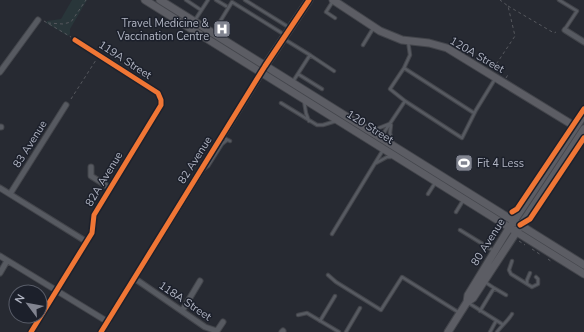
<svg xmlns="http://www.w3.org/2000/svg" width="584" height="332" font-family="'Nunito Sans',sans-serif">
<rect width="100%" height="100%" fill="#272a32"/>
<path fill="#29363a" d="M72 0H87L70 29V34L68 36 46 23 47 21 61 19Z"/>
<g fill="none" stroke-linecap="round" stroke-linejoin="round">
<defs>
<path id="lane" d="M186 0 201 10
M216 0 226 6
M245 0 290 28
M559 0 577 11 565 29
M333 1 326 12 335 18
M195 20 208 0
M213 33 232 2 285 35
M284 39 310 55 292 83
M363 45 374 27
M310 55 334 71
M404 68 474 113
M298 74 322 89
M304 101 306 113 309 121
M405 101 462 138 476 110 495 79
M281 103 317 125H323L336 121
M391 125 390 133 393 144
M371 129 379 128 389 124
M222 137 230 141
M381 137 405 101 390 89 404 68 410 55 408 41
M376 163 387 157H391
M204 169 208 166 222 144 227 140
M428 194 435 183
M456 212 464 199
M460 230 494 251
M332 234 383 150
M512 261 509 270 511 274 532 287 538 284V279L536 277
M328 275 336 282 381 310 402 277 458 312
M527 284V280L530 273
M494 288 506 295
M467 302 502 324
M480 311 494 288 485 282
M298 315 307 313 339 332
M320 321 335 296
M346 332 360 308
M490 332 496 321
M497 332C502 325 508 321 512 314"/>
<path id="street" d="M565 30 584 42
M0 72 38 20
M0 127H1
M91 167V176L110 188
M0 188 87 242
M10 194 66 105
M0 256 108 322
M0 273 7 261
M134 278 205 327 217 331 223 322
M182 311 200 281
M31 332 92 233 94 215 161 105V100L158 93 75 40
M101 332 263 71
M282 332 283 331"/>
<path id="secondary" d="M145 0 584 274
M160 0 584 265
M333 0 380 31 402 40 429 43 447 48 576 127
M265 66 309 0
M467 302 468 295 506 233 584 115
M448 332 467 302 473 298 584 129"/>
</defs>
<use href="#lane" stroke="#43454b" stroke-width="4.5"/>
<use href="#street" stroke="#43454b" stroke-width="7"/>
<use href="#secondary" stroke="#43454b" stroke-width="9"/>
<path stroke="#56585e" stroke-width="1" stroke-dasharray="3 3" stroke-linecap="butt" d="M508 6 554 33 556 32
M44 21 71 37
M48 23 63 24 71 22 86 0
M493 69 515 36 508 6 500 0
M506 78 509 73
M71 99 96 60
M519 241 525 245
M532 249 541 255
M548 259 552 262"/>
<use href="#lane" stroke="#575a61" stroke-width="2.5"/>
<use href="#street" stroke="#575a61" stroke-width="5"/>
<use href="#secondary" stroke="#5c5d64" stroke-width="7"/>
<defs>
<path id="cycleway" d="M512 212 517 209 584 109
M520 225 530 219 584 138
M31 332 92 233 94 215 161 105V100L158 93 75 40
M101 332 265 66 309 0"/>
</defs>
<use href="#cycleway" stroke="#1c202b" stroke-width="8"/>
<use href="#cycleway" stroke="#f07635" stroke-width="5"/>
</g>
<defs>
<symbol id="hospital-square" viewBox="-11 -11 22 22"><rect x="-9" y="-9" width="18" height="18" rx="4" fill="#818490" stroke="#1c202b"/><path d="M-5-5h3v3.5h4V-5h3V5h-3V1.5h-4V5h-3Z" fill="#fff"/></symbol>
<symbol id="stadium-square" viewBox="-11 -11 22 22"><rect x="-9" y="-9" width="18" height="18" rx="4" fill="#818490" stroke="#1c202b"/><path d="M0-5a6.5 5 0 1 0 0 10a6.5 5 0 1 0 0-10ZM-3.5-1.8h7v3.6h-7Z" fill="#fff"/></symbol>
</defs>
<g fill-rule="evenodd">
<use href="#hospital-square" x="212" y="19" width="20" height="20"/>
<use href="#stadium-square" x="454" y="153" width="20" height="20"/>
</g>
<g text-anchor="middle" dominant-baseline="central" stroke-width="3" stroke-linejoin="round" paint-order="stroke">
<g font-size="11" fill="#b1b5c3" stroke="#1c202b" text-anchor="end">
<text x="209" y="23">Travel Medicine &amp;<tspan x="209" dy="13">Vaccination Centre</tspan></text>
<text x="477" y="163" text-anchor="start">Fit 4 Less</text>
</g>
<g font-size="11" fill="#b1b5c3" stroke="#1c202b">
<text transform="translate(477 55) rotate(30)">120A Street</text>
<text transform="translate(125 60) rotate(33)">119A Street</text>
<text transform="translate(370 127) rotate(32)">120 Street</text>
<text transform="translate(30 144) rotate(-58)">83 Avenue</text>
<text transform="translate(195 160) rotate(-58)">82 Avenue</text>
<text transform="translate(104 179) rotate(-59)">82A Avenue</text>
<text transform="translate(488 242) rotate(-58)">80 Avenue</text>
<text transform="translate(185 301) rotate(34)">118A Street</text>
</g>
</g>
<g transform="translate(28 304) rotate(302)"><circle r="19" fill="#1c202b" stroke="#585c68"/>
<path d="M0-3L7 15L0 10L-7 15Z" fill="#818490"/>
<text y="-6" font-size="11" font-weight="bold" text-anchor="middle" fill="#b1b5c3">N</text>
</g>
</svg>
